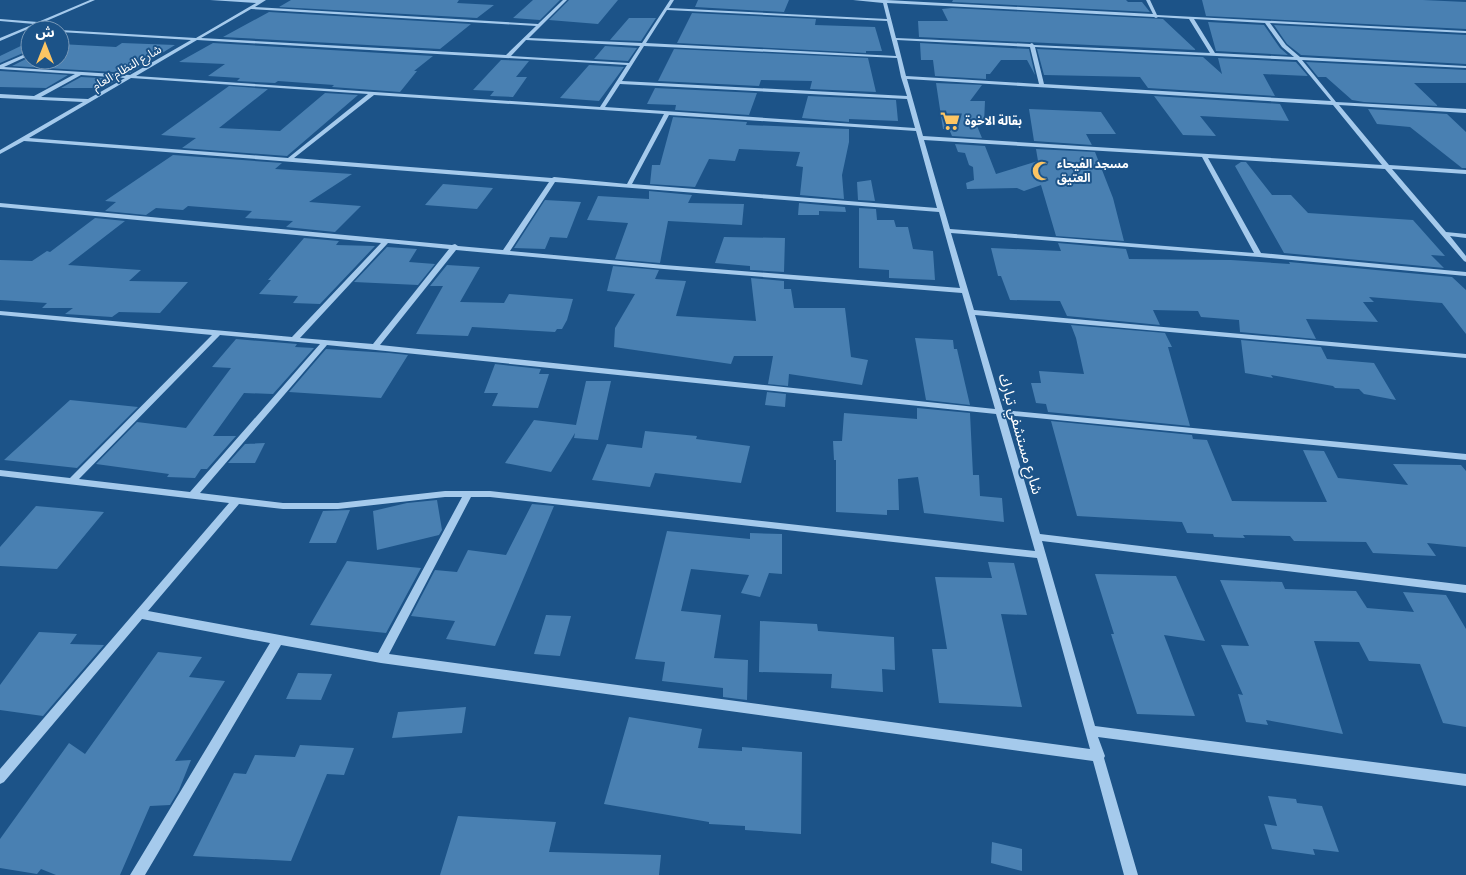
<svg xmlns="http://www.w3.org/2000/svg" width="1466" height="875" font-family="'Source Sans 3','Noto Sans Arabic',sans-serif">
<rect width="100%" height="100%" fill="#1c5388"/>
<path fill="#4980b2" d="M291 0H459L457 3 494 5 477 18 279 7Z
M533 0H560L540 20 513 18Z
M569 0H618L598 24 549 20Z
M698 0H789L784 12 695 7Z
M953 0H1126L1128 2H1142L1150 12 952 2Z
M1202 0H1423L1466 2V29L1206 16Z
M952 8 1163 19 1196 50 919 37 918 21H948L942 9Z
M269 12 471 24 440 49 223 37Z
M692 13 816 19 815 25 875 27 882 51H866V53L677 43Z
M629 18H656L641 41 610 40Z
M1208 22 1264 25 1280 48 1288 55 1216 51Z
M1274 25 1466 35V64L1301 55 1287 44Z
M29 42 30 50 0 63V56Z
M122 43 175 45 130 73 12 66 30 57V60H60V44L116 47Z
M213 43 433 56 414 71H417L400 92 332 87 334 85 278 81 275 83 237 81 240 78 208 76 225 64 179 62Z
M920 43 1029 49 1035 75 1027 60H1001L990 74H986V79L935 76 933 60H921Z
M605 46 637 48 628 61 594 59Z
M674 49 868 58 876 92 810 89 812 81 761 80 759 86 658 81Z
M1037 49 1203 57 1222 74 1218 58 1296 62 1308 76 1263 74 1275 96 1148 88 1140 77 1044 75Z
M501 60 529 61 516 77H527L513 97 490 96 494 91 473 90Z
M1306 62 1466 70V83H1414L1438 106 1364 102 1352 100 1326 77H1318Z
M589 65 624 67 599 101 560 98Z
M0 71 68 75 46 88 0 87Z
M81 77 119 79 103 88H61Z
M936 83 982 85 970 101H985L984 123H981L982 126H977L982 138 952 136 949 129H943Z
M229 86 268 89 219 128 280 131 325 93 358 95 287 156 182 148 196 138 161 135Z
M655 88 757 93 749 115 675 110 676 105 647 104Z
M808 96 896 100 898 121 849 119V122L802 118Z
M1154 96 1280 104 1289 121 1200 116 1216 136 1183 135Z
M1029 109 1101 112 1116 134H1086L1092 145 1034 141Z
M1368 109 1447 114 1466 132V168H1462L1410 127 1377 124Z
M673 117 747 122 746 125 849 129V142L842 175 844 199 800 195 803 167 796 166 800 152 739 149 735 161 709 159 695 187 650 184 652 165H660Z
M955 144 985 146 996 174 1038 161 1036 149 1095 152 1113 198 1124 241 1056 236 1041 185 1024 191 1017 188 967 189 966 183 974 180 973 167 969 165 965 153 958 152Z
M173 155 282 163 275 169 352 174 309 202 361 206 335 232 286 227 293 221 245 218 252 211 188 206 183 210 156 208 146 215 105 211 116 202 105 201Z
M1241 162H1246L1272 195H1291L1308 213 1413 220 1445 256 1431 255 1444 268 1284 253 1235 166Z
M871 180 875 201 858 200 857 182Z
M443 184 493 188 477 209 425 205Z
M649 191 692 195 688 203 744 204 742 225 668 221 660 263 615 259 628 223 587 220 598 196 649 199Z
M545 200 581 202 567 238 550 237 545 249 514 248Z
M799 203 845 207 846 212 819 211V215H798Z
M859 208 876 209 877 220H894L896 227H908L913 249 933 251 935 280 889 278V270L859 268Z
M95 218 125 221 68 265 141 270 129 281 188 282 160 313 119 312 112 317 65 314 73 308H42L47 303 0 300V260L32 261 47 251 50 252Z
M724 237 785 238 784 272 750 270V266L715 263Z
M304 238 339 241 336 245 375 246 320 304 293 303 298 296 259 294 271 280H268Z
M1058 243 1126 249 1129 259 1231 260 1290 264 1289 262 1452 277 1466 290V334L1442 303 1369 297 1374 302H1363L1378 322 1306 319 1316 339 1240 332 1239 320 1201 317 1198 311 1153 310 1160 325 1067 316 1060 301 1010 300 1001 276H998L991 248 1061 251Z
M387 247 417 249 409 262 435 264 418 285 354 282Z
M447 265 480 267 460 302 504 303 509 294 573 299 567 320 562 329H557L555 332 472 327 468 336 416 334 443 286H430Z
M613 266 659 270 655 279 686 281 676 316 756 321 751 278 784 281V289H791L794 308H845L851 357 868 360 862 385 789 374 788 386 768 384 773 356H734L731 364 614 347 615 328 635 294 607 291Z
M1071 325 1165 333 1172 347H1168L1190 426 1048 412 1046 404 1036 403 1031 383H1041L1039 371 1084 374 1076 338Z
M915 338 953 340 954 349H957L970 405 926 400Z
M236 339 297 344 295 347 314 348 273 394 244 393 213 436H236L207 469H201L195 478 167 477 169 474 96 464 137 422 186 428 231 368 212 367Z
M1241 340 1321 347 1327 359 1374 363 1396 400 1364 394 1359 389 1335 388 1333 386 1271 375 1273 378 1245 373Z
M326 349 389 353 408 355 381 398 289 392Z
M495 364 541 369 539 374H549L538 408 492 406 498 393H484Z
M586 381H611L598 440 574 438 575 433 551 472 505 463 534 420 576 425Z
M767 392 786 394 785 407 765 405Z
M70 400 138 407 77 468 4 460Z
M917 408 970 413 973 475H979L980 496 1002 498 1004 522 924 513 918 477 898 479 899 510H887V515L836 512V460H834L833 441H842L844 413 917 419Z
M1051 421 1192 435 1193 439 1207 440 1232 501 1327 502 1303 450 1324 451 1338 478 1408 485 1393 464 1461 465 1466 471V547L1427 543 1436 556 1373 553 1366 542 1294 541 1290 536 1243 535 1245 538 1214 537 1213 534 1187 533 1182 522 1077 516Z
M645 431 697 436 696 439 750 446 741 483 655 473 650 487 592 480 607 444 642 448Z
M265 443 255 463H228L245 444Z
M437 500 442 530 439 535 377 550 373 511 407 503Z
M532 504 554 506 495 646 446 639 455 621 411 616 435 570 457 572 468 550 506 555Z
M36 506 104 512 57 569 0 566V547Z
M350 510 336 543H309L323 511Z
M667 531 750 539V533L782 534V574L769 573 760 597 741 593 749 575 691 569 681 611 721 615 714 658 748 660 747 700 723 697V688L662 681 665 662 635 659Z
M347 561 421 568 386 633 310 625Z
M988 562 1014 563 1027 615 1001 614 1022 707 939 703 932 649H947L935 577 992 578Z
M1095 574 1176 576 1205 641 1164 635 1195 716 1137 714 1111 634H1114Z
M1220 580 1282 582 1285 589 1356 591 1367 608 1414 612 1403 592 1446 595 1466 629V727L1443 723 1420 664 1369 661 1359 642 1314 641 1343 734 1266 720 1268 725 1246 722 1238 694 1243 695 1221 645 1249 646Z
M546 615 571 616 560 656 534 654Z
M760 621 817 624 818 631 894 637 895 670 882 669 883 692 831 688 832 674 759 672Z
M39 632 77 634 70 644 104 645 43 716 0 710V685Z
M158 652 202 657 189 677 225 681 175 761 191 760 179 790 170 805 150 806 120 875H56L41 869 37 874 0 868V839L69 743 85 754Z
M298 673 332 674 321 700 286 699Z
M466 707 462 733 392 738 398 712Z
M629 717 702 729 698 748 742 751V747L802 752 801 834 745 830V826L709 824V822L604 804Z
M300 745 354 748 344 775 327 774 291 861 193 856 234 773 246 774 255 755 295 757Z
M1268 796 1296 799 1297 803 1322 806 1339 852 1313 849 1315 855 1272 849 1264 824 1277 826Z
M458 816 556 822 549 852 661 855 659 875H440Z
M992 842 1022 849V871L991 863Z"/>
<g fill="none" stroke-linecap="round" stroke-linejoin="round">
<path fill="#a5caec" fill-rule="evenodd" d="M90 0H95L0 41V38L34 24 0 21V19L38 22Z
M210 0H266L255 7 538 24 563 0H567L529 38 642 43 670 0H674L669 8 887 19 883 3 853 0H886L1153 14 1146 0H1150L1157 15 1466 31V33L1270 23 1286 45 1300 57 1466 66V68L1302 60 1336 102 1466 109V113L1339 105 1389 165 1466 170V174L1392 169 1446 232 1466 234V238L1450 236 1466 256V262L1464 261 1385 169 1208 158 1261 253 1466 272V276L1259 257 951 233 974 310 1466 354V358L975 315 1003 410 1466 454V460L1005 415 1040 534 1466 585V593L1042 541 1095 726 1466 774V786L1098 737 1105 756 1104 758 1138 875H1124L1093 761 381 663 281 645 145 875H130L270 643 142 619 4 782 0 784V769L229 503 0 476V470L70 478 212 335 0 315V311L292 337 381 243 0 207V203L452 245 455 244 458 246 503 250 549 182 24 141 0 154V150L83 102 0 98V94L34 96 75 74 0 69V65L30 52V55L4 67 130 75 191 40 60 32V30H59H60L196 38 256 3ZM887 3 1154 17 1156 18 1158 17 1189 19 1210 53 1034 45 1032 43 1030 44 896 38ZM251 9 536 26 506 55 201 38ZM667 10 887 21 896 56 646 43ZM1194 19 1265 23 1282 47 1294 57 1215 53ZM197 40 627 65 600 107 136 76ZM526 40 640 46 629 63 511 56ZM897 40 1030 47 1039 84 906 76ZM644 46 897 58 901 77 907 96 622 81ZM1035 47 1297 60 1331 101 1044 84ZM81 75 125 78 88 99 41 97ZM131 78 368 94 288 158 29 138ZM907 79 1333 105 1382 165 923 136ZM620 84 907 99 915 128 605 107ZM374 95 664 114 627 184 554 177 552 178 294 158ZM669 115 916 131 937 208 632 184ZM924 140 1202 157 1254 253 950 229ZM555 182 939 212 960 288 664 265 510 251ZM388 243 449 249 373 344 300 338ZM456 250 664 269 962 293 995 409 380 345ZM220 335 320 344 190 492 79 479ZM327 345 996 414 1035 551 490 491H445L338 503H283L200 493ZM445 497H462L378 653 148 611 239 504 283 509H338ZM471 497H490L1037 558 1090 749 389 654Z"/>
</g>
<defs>
<symbol id="supermarket-bare" viewBox="-9 -9 18 18"><path d="M-6-5.5h2.5l.6 2H6L4.5 2H-2.5L-4.4-4H-6ZM-1.5 3.2a1.3 1.3 0 1 0 .1 0ZM3 3.2a1.3 1.3 0 1 0 .1 0Z" fill="#fcc563" stroke="#1c5388" stroke-width="2.5" paint-order="stroke"/></symbol>
<symbol id="mosque-bare" viewBox="-9 -9 18 18"><path d="M3.5-4.9A6 6 0 1 0 3.5 4.9A5 5 0 1 1 3.5-4.9Z" fill="#fcc563" stroke="#1c5388" stroke-width="2.5" paint-order="stroke"/></symbol>
</defs>
<g fill-rule="evenodd">
<use href="#supermarket-bare" x="936" y="107" width="28" height="28"/>
<use href="#mosque-bare" x="1028" y="157" width="28" height="28"/>
</g>
<g text-anchor="middle" dominant-baseline="central" stroke-width="4" stroke-linejoin="round" paint-order="stroke">
<g font-size="12" fill="#fff" stroke="#1c5388">
<text transform="translate(127 68) rotate(-30)">شارع النظام العام</text>
</g>
<g font-size="12" font-weight="bold" fill="#fff" stroke="#1c5388" text-anchor="start">
<text x="965" y="121">بقالة الاخوة</text>
<text x="1057" y="164">مسجد الفيحاء<tspan x="1057" dy="14">العتيق</tspan></text>
</g>
<g font-size="15" fill="#fff" stroke="#1c5388">
<text transform="translate(1020 434) rotate(74)">شارع مستشفي تبارك</text>
</g>
</g>
<g transform="translate(45 45)"><circle r="24" fill="#1c5388" stroke="#7798b8"/>
<path d="M0-4L9 19L0 12L-9 19Z" fill="#fcc563"/>
<text y="-8" font-size="14" font-weight="bold" text-anchor="middle" fill="#ffffff">ش</text>
</g>
</svg>
